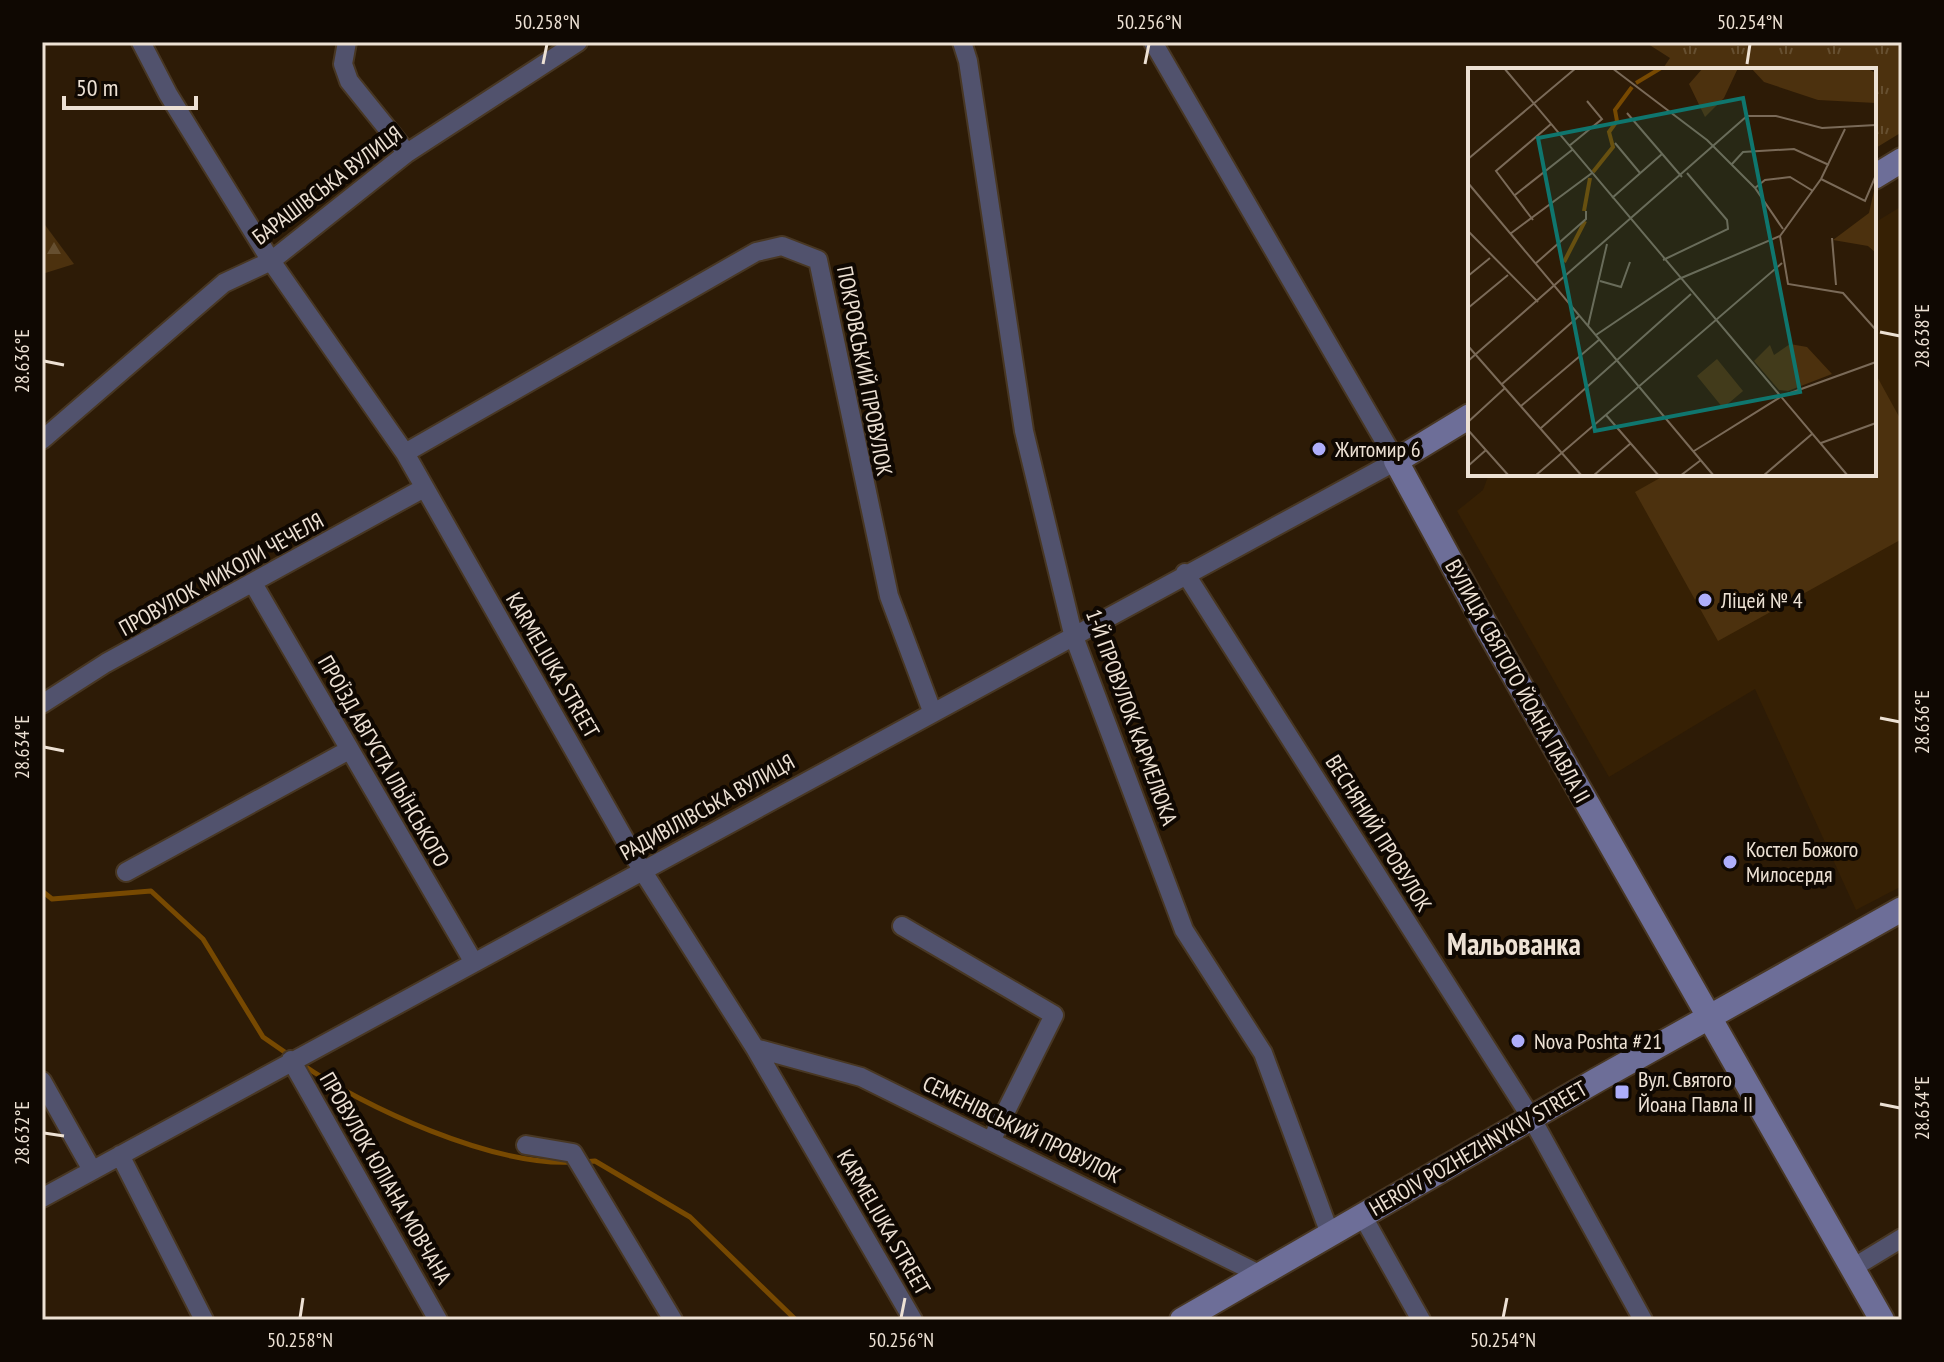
<svg xmlns="http://www.w3.org/2000/svg" width="1944" height="1362" font-family="'PT Sans Narrow',sans-serif">
<defs>
<pattern id="grass-tufts" width="24" height="20" patternUnits="userSpaceOnUse" patternTransform="scale(2)"><rect width="24" height="20" fill="#4c310e"/><path d="M3 7l-1-3M5 7V3M7 7l1-3M15 17l-1-3M17 17v-4M19 17l1-3" fill="none" stroke="#664f30"/></pattern>
<pattern id="forest-firs" width="22" height="20" patternUnits="userSpaceOnUse" patternTransform="scale(2)"><rect width="22" height="20" fill="#4c310e"/><path d="M5 1l3.5 6h-7zM16 11l3.5 6h-7z" fill="#664f30"/></pattern>
</defs>
<rect width="100%" height="100%" fill="#2d1b06"/>
<path fill="#362004" d="M1902 206V886L1856 910 1755 689 1609 777 1457 511 1483 490 1489 474H1874V223Z"/>
<path fill="url(#grass-tufts)" d="M1645 42H1902V132L1874 149V70H1662L1670 58Z"/>
<path fill="url(#forest-firs)" d="M42 221 74 264 42 274Z"/>
<path fill="#4c310e" d="M1874 371 1902 422V539L1718 641 1635 492 1667 474H1874Z"/>
<g fill="none" stroke-linecap="round" stroke-linejoin="round">
<path stroke="#774901" stroke-width="5" d="M42 891 52 899 151 891 203 939 263 1037 289 1055
M300 1063C365 1108 493 1166 572 1162
M582 1162 595 1161 690 1217 796 1320"/>
<defs>
<path id="street" d="M141 42 168 94 271 261 405 453 642 870 755 1048 913 1320
M347 42 343 64 349 81 407 153
M962 42 968 61 1024 431 1073 634 1184 930 1263 1053 1330 1234
M42 440 224 283 271 261 407 153 578 42
M405 453 756 252 782 246 818 260 889 596 932 711
M1185 573 1532 1119 1643 1320
M254 585 473 961
M42 704 106 663 424 488
M126 872 349 750
M902 926 1054 1015 992 1139
M755 1048 861 1077 1259 1274
M291 1060 438 1320
M42 1081 92 1170
M526 1145 573 1153 673 1320
M120 1155 204 1320
M42 1198 1396 461 1153 42
M1362 1215 1421 1320
M1851 1269 1902 1238"/>
<path id="secondary" d="M1874 177 1902 160
M1470 416 1396 461 1486 626 1882 1320
M1182 1320 1597 1080 1902 909"/>
</defs>
<use href="#street" stroke="#483723" stroke-width="22"/>
<use href="#secondary" stroke="#483723" stroke-width="28"/>
<use href="#street" stroke="#51526d" stroke-width="18"/>
<use href="#secondary" stroke="#6d6e98" stroke-width="24"/>
</g>
<path fill="none" stroke="#ede1d4" stroke-width="3" d="M543 64 547 44M1145 64 1149 44M1747 64 1750 44M1880 332 1900 336M44 361 64 365M1880 718 1900 722M44 747 64 751M1880 1104 1900 1108M44 1133 64 1136M300 1318 303 1298M901 1318 905 1298M1503 1318 1507 1298"/>
<g fill="#aeaefb" stroke="#0f0802" stroke-width="3">
<circle cx="1319" cy="449" r="8"/>
<circle cx="1705" cy="600" r="8"/>
<circle cx="1730" cy="862" r="8"/>
<circle cx="1518" cy="1041" r="8"/>
<rect x="1614" y="1084" width="16" height="16" rx="4"/>
</g>
<g text-anchor="middle" dominant-baseline="central" stroke-width="8" stroke-linejoin="round" paint-order="stroke">
<g font-size="22" fill="#ede1d4" stroke="#0f0802">
<text transform="translate(327 185) rotate(-37)">БАРАШІВСЬКА ВУЛИЦЯ</text>
<text transform="translate(865 371) rotate(79)">ПОКРОВСЬКИЙ ПРОВУЛОК</text>
<text transform="translate(221 574) rotate(-29)">ПРОВУЛОК МИКОЛИ ЧЕЧЕЛЯ</text>
<text transform="translate(553 665) rotate(60)">KARMELIUKA STREET</text>
<text transform="translate(1518 681) rotate(61)">ВУЛИЦЯ СВЯТОГО ЙОАНА ПАВЛА II</text>
<text transform="translate(1132 717) rotate(70)">1-Й ПРОВУЛОК КАРМЕЛЮКА</text>
<text transform="translate(384 761) rotate(60)">ПРОЇЗД АВГУСТА ІЛЬЇНСЬКОГО</text>
<text transform="translate(707 807) rotate(-29)">РАДИВІЛІВСЬКА ВУЛИЦЯ</text>
<text transform="translate(1379 833) rotate(58)">ВЕСНЯНИЙ ПРОВУЛОК</text>
<text transform="translate(1022 1129) rotate(26)">СЕМЕНІВСЬКИЙ ПРОВУЛОК</text>
<text transform="translate(1478 1148) rotate(-30)">HEROIV POZHEZHNYKIV STREET</text>
<text transform="translate(386 1178) rotate(60)">ПРОВУЛОК ЮЛІАНА МОВЧАНА</text>
<text transform="translate(884 1222) rotate(60)">KARMELIUKA STREET</text>
</g>
<g font-size="22" fill="#ede1d4" stroke="#0f0802" text-anchor="start">
<text x="1335" y="449">Житомир 6</text>
<text x="1721" y="600">Ліцей № 4</text>
<text x="1746" y="849">Костел Божого<tspan x="1746" dy="25">Милосердя</tspan></text>
<text x="1534" y="1041">Nova Poshta #21</text>
<text x="1638" y="1079">Вул. Святого<tspan x="1638" dy="25">Йоана Павла ІІ</tspan></text>
</g>
<g font-size="30" font-weight="bold" fill="#ede1d4" stroke="#0f0802">
<text x="1514" y="943">Мальованка</text>
</g>
</g>
<g transform="translate(1468 68)">
<rect width="408" height="408" fill="#2d1b06"/>
<path d="M322 276 339 279 364 306 320 323 311 322 286 293 302 277 306 287Z" fill="#4c310e"/>
<path d="M235 0H270L256 30 237 49 221 16ZM283 0H398L408 5V35L350 32 296 14ZM408 114V185L400 178 365 172 401 145Z" fill="#4c310e"/>
<path d="M249 291 275 323 255 340 229 308Z" fill="#4c310e"/>
<path fill="none" stroke="#774901" stroke-width="4" d="M168 15 193 0M125 104 145 79 141 64 149 53 147 42 164 19M116 143 122 110M96 194 117 153"/>
<path fill="none" stroke="#7a6a58" stroke-width="2" d="M36 0 380 408M144 0 239 72 287 120 315 161M159 45 214 109M147 75 172 105M101 78 134 51 119 33M0 91 108 0M264 96 275 84 326 81 361 97M353 111 397 133 408 107M0 115 246 408M287 120 297 112 322 109 345 123M47 127 104 82M144 130 194 86M65 152 28 103 83 56M0 163 70 234M42 166 124 105M312 168 320 216 375 225 408 262M364 170 368 217M195 192 260 161 259 152 219 105M67 196 118 151V143M0 208 22 190M132 213 153 219 162 194M0 240 40 207M120 258 139 176M128 267 211 211 312 168 353 111 377 61M0 278 114 408M0 293 279 48H308L354 60 408 57M34 316 111 248M53 338 132 271M138 347 191 408M0 354 37 320M73 360 223 226M0 362 41 408M353 375 408 355M226 383 314 328 408 294M0 398 18 382M67 408 314 195M125 408 163 375M212 408 233 392M295 408 344 366"/>
<path fill="#0f766e" fill-opacity="0.15" stroke="#0f766e" stroke-width="4" d="M275 30 332 324 127 363 70 70Z"/>
<rect width="408" height="408" fill="none" stroke="#ede1d4" stroke-width="4"/>
</g>
<rect width="1944" height="1362" fill="none" stroke="#0f0802" stroke-width="88"/>
<path d="M64 96v12h132v-12" fill="none" stroke="#ede1d4" stroke-width="4"/>
<text x="76" y="96" font-size="24" fill="#ede1d4" stroke="#0f0802" stroke-width="6" paint-order="stroke">50 m</text>
<rect x="44" y="44" width="1856" height="1274" fill="none" stroke="#ede1d4" stroke-width="3"/>
<g font-size="20" text-anchor="middle" fill="#ede1d4">
<text x="547" y="29">50.258°N</text>
<text x="1149" y="29">50.256°N</text>
<text x="1750" y="29">50.254°N</text>
<text transform="translate(1922 336) rotate(-90)" y="7">28.638°E</text>
<text transform="translate(22 361) rotate(-90)" y="7">28.636°E</text>
<text transform="translate(1922 722) rotate(-90)" y="7">28.636°E</text>
<text transform="translate(22 747) rotate(-90)" y="7">28.634°E</text>
<text transform="translate(1922 1108) rotate(-90)" y="7">28.634°E</text>
<text transform="translate(22 1133) rotate(-90)" y="7">28.632°E</text>
<text x="300" y="1347">50.258°N</text>
<text x="901" y="1347">50.256°N</text>
<text x="1503" y="1347">50.254°N</text>
</g>
</svg>
